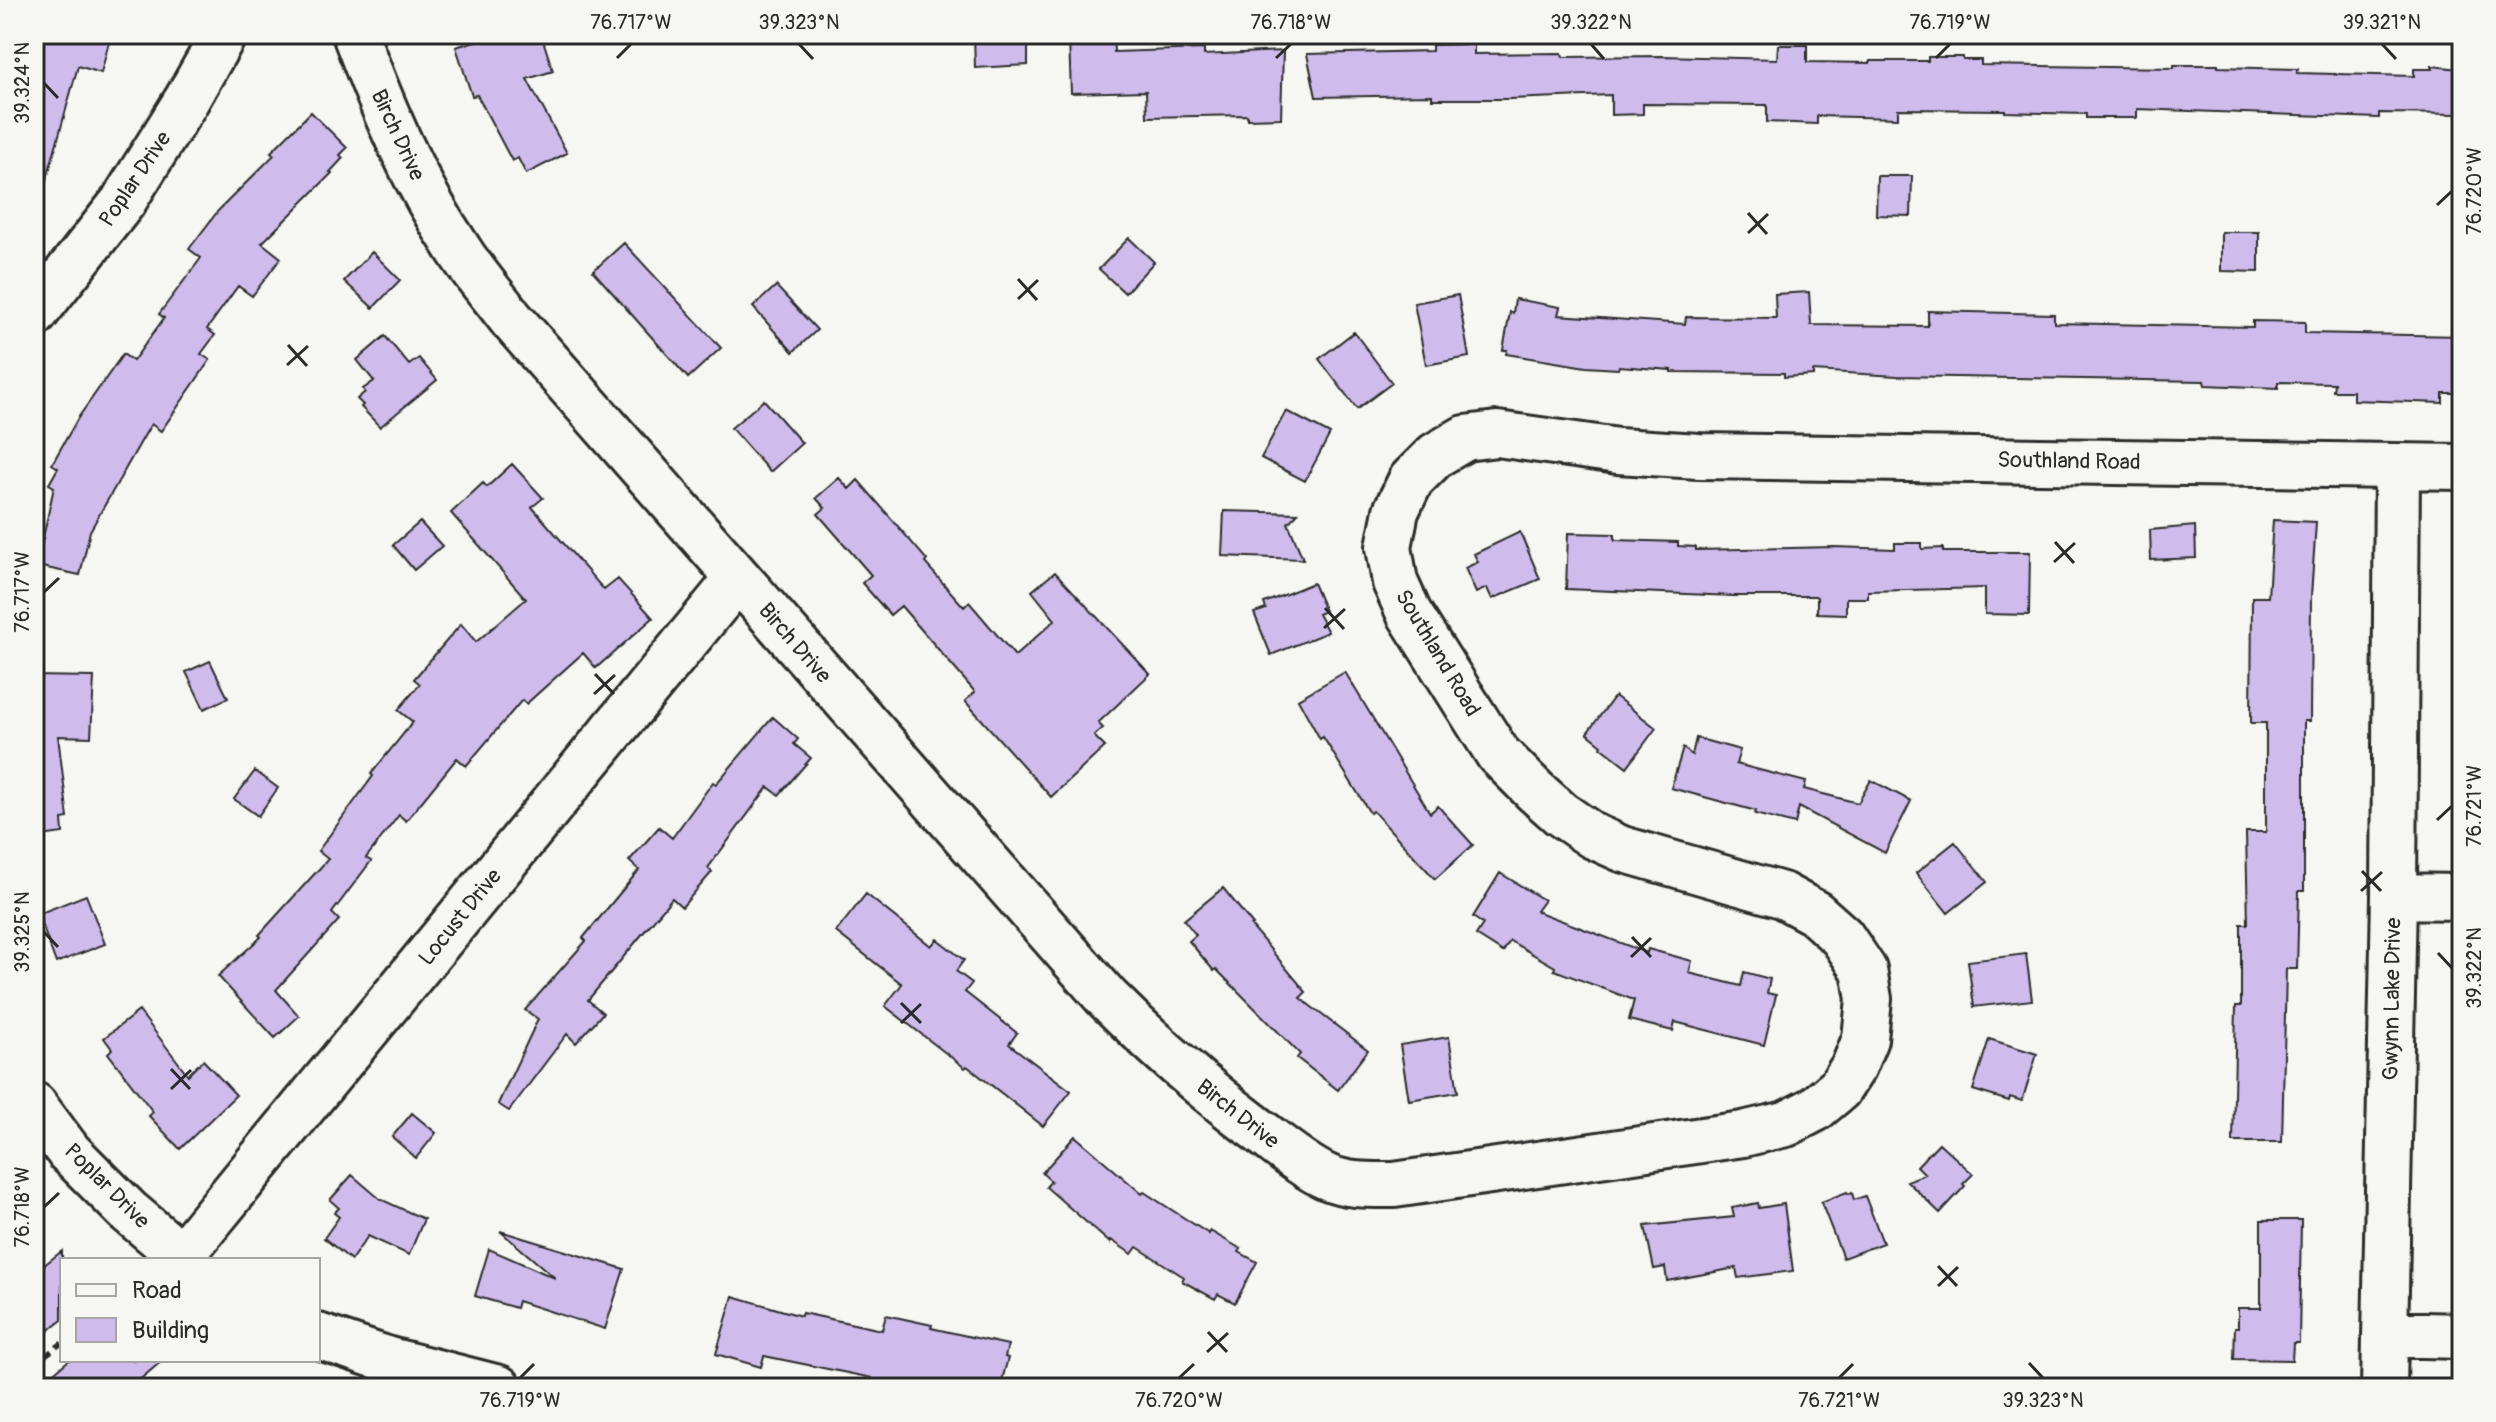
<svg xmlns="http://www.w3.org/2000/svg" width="2496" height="1422" font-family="Pangolin,sans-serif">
<rect width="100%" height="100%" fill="#f6f6f2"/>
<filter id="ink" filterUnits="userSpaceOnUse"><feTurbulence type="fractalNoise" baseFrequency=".0125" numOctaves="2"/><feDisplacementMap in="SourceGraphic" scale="16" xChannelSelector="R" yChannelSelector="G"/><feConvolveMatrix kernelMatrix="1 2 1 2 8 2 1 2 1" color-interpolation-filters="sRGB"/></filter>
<g filter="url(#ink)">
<path fill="#cfbced" stroke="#2b2b2b" stroke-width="2" d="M41 34H111L101 73 78 66 43 193 34 192V59Z
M497 34H541L553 71 527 79 567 153 526 174 518 158 512 161 477 95 472 96 456 47Z
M974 34H1028V65L975 68Z
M1113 37 1114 52 1204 49V55L1283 51 1281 118 1248 119 1247 115 1147 117 1146 91 1071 93 1069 39Z
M1474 44V54L1562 53 1563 57 1662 56 1777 59 1778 45H1807V62L1870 63V61H1928V57H1963V60H1981V65L2174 68V65H2218V67L2298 69 2297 73 2414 76V69H2433L2432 66 2459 69V114L2379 113V118L2137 109V118H2086V114L2005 112V110L1898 109V118L1817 116V124L1767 122V105L1643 104V114L1611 115V95L1510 99H1432V95L1316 97 1307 54 1432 51V45Z
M311 112 347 148 340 155 343 158 330 172 332 173 262 243 281 258 252 296 238 286 207 329 215 335 201 354 210 360 161 431 151 424 90 531 80 575 37 566 54 487 49 484 58 468 52 464 78 418 123 354 133 361 164 318 159 314 201 258 189 249 218 211 274 155 271 152Z
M1877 176H1912L1911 216 1876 215Z
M2221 232H2259V272L2221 271Z
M1129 238 1154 262 1125 293 1099 269Z
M624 243 721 348 688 378 593 271Z
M372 252 400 280 373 308 344 281Z
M776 286 817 330 793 352 753 307Z
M1809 292 1811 325 1928 326V311L2054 314V323L2253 327V321L2305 322V333L2462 336 2461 393H2443V403L2353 400V391H2333L2334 383 2278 382V388L2205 385 2204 381 1897 376 1813 371V375L1784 377V373L1671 372V370L1619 366 1618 369 1586 367 1506 354 1507 350H1503L1510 312 1513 313 1515 299 1560 307 1558 315 1685 324 1686 317 1776 318 1775 294Z
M1458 295 1469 357 1426 365 1414 303Z
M1354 332 1392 383 1357 409 1319 359Z
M385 336 409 365 419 358 437 380 380 427 361 407 363 405 357 399 365 392 363 389 374 381 357 360Z
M764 400 802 443 770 472 731 428Z
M1286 411 1330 434 1305 481 1261 458Z
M512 464 543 498 532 507 604 590 618 579 653 618 596 668 583 653 526 704 522 700 466 766 457 758 406 821 399 815 366 858 371 861 332 913 339 920 276 990 299 1016 275 1038 218 976 261 937 259 935 328 859 318 851 373 776 371 774 413 722 398 710 420 684 414 679 461 624 476 642 526 599 451 513 483 483 487 487Z
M839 478 849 489 858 480 927 560 925 563 964 607 969 602 1015 656 1055 620 1032 591 1055 572 1150 674 1098 723 1103 728 1094 736 1105 747 1051 797 965 701 975 692 901 606 890 615 862 583 871 575 818 514 825 508 816 498Z
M1224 511 1298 513 1288 523 1303 559 1222 556Z
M2273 520 2316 522 2311 597 2310 721H2304V891H2299L2297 969H2286L2282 1142H2233L2236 1006H2241V924H2248L2246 832H2266V723H2251L2252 597H2268Z
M420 522 442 546 414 570 393 545Z
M2195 526 2196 558 2151 560 2150 530Z
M1520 532 1540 579 1492 599 1487 588 1476 593 1465 568 1478 562 1474 554Z
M1568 533 1615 534V540L1678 542V546L1696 547V550L1834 547 1895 549V543H1922V549L1943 548V552H2030L2029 615 1985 614V588L1868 591V598H1846V614L1817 613V597L1815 596H1734L1566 589Z
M1313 583 1325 611 1318 614 1328 632 1271 655 1254 613 1266 609 1264 603Z
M210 661 228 698 204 709 186 672Z
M1345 672 1430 813 1438 806 1473 845 1435 879 1373 811 1370 813 1323 737 1320 739 1298 699Z
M34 676 94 677 91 737 58 736 68 818 62 819 63 833 34 837Z
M1615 696 1656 728 1627 767 1601 747 1602 745 1587 733Z
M773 717 798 739 794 744 811 758 779 795 768 787 708 868 712 872 682 907 672 898 588 1000 603 1013 576 1043 567 1034 509 1111 498 1104 538 1019 525 1010 586 941 583 938 639 870 629 861 659 827 672 838 713 782 716 784Z
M1696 738 1740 750 1736 764 1806 782 1804 789 1858 803 1871 780 1911 801 1885 853 1799 807 1795 824 1755 814 1756 811 1671 788 1683 748 1692 755Z
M255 771 278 788 258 816 234 799Z
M1955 842 1987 882 1948 913 1916 873Z
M1500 873 1544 900 1536 911 1647 953 1648 949 1692 961 1689 973 1741 986 1744 972 1770 979 1767 993 1776 995 1764 1045 1675 1022 1673 1031 1629 1020 1634 1000 1554 970 1555 967 1510 941 1503 952 1476 935 1483 924 1473 917Z
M1223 888 1253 925 1251 926 1306 992 1300 998 1368 1050 1338 1090 1297 1058 1300 1054 1216 969 1214 971 1189 941 1196 935 1184 920Z
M866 894 931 946 937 939 964 960 956 971 972 983 965 992 1017 1033 1009 1044 1071 1091 1043 1126 967 1066 965 1068 885 1006 902 984 836 932Z
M86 895 105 944 56 963 38 914Z
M2026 954 2032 1000 1974 1007 1968 961Z
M139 1011 188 1075 203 1060 236 1095 180 1149 149 1116 153 1112 108 1053 112 1049 104 1038Z
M1449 1037 1458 1092 1409 1100 1400 1045Z
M1989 1039 2037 1054 2022 1101 2010 1097 2009 1101 1973 1090Z
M412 1113 436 1133 416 1158 392 1137Z
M1075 1136 1142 1194 1144 1192 1209 1234 1210 1231 1241 1249 1239 1252 1257 1262 1235 1303 1218 1294 1215 1299 1182 1281 1184 1277 1137 1247 1132 1254 1111 1240 1110 1243 1046 1187 1051 1181 1042 1173Z
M1939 1143 1973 1174 1963 1184 1965 1186 1940 1213 1907 1181 1925 1174 1917 1166Z
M352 1175 380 1199 424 1219 409 1255 368 1236 351 1260 324 1238 339 1217 334 1213 339 1208 330 1200Z
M1847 1192 1848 1194 1852 1193 1854 1200 1865 1196 1883 1243 1843 1258 1821 1202Z
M1758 1203 1759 1208 1784 1204 1793 1271 1738 1278 1736 1268 1667 1281 1665 1267 1654 1269 1645 1226 1734 1217 1732 1208Z
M2261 1220H2301L2299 1343H2293L2292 1360 2234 1359 2235 1327H2238V1308H2261Z
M500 1231 624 1269 605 1329 518 1301 516 1308 475 1296 489 1249 555 1278Z
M62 1251V1320L34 1342V1273Z
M733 1296 801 1316 802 1313 882 1330 886 1315 932 1325 931 1328 1008 1345 1005 1357 1008 1358 1000 1388H897L871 1383 872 1378 764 1356 761 1367 716 1354Z
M69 1360H163L130 1388H36Z"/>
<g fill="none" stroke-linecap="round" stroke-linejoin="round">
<defs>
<path id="minor" d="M355 34C383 109 414 183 459 250 474 274 494 296 511 319L1107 998C1157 1048 1209 1093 1265 1135 1285 1150 1305 1167 1327 1177 1348 1186 1371 1185 1394 1185L1743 1134 1786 1124 1815 1109 1839 1089 1854 1066 1865 1039 1869 999 1864 970 1842 937 1815 913 1782 895 1622 849 1593 836 1561 814 1535 791 1498 754 1409 613 1395 582 1389 547 1396 511 1411 480 1436 455 1465 438 1497 434 1618 451 1699 456 2462 467
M34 315 123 202 186 101 224 34
M2394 896 2462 897
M34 1105 69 1152 128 1211 186 1260
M181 1256 738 578
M2385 1334 2462 1336
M318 1336 389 1360 499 1388
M2384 1388 2394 896 2397 467"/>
</defs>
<use href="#minor" stroke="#2b2b2b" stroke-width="50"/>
<path stroke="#2b2b2b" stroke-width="5" stroke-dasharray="8 6" stroke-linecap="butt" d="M34 1364 62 1343"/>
<use href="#minor" stroke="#f6f6f2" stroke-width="44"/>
</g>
</g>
<path fill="none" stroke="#2b2b2b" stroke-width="3" d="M799 44 813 59M1591 44 1604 59M2382 44 2396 59M617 58 631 44M1276 58 1291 44M1936 58 1950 44M44 83 58 98M2437 205 2452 191M1748 213 1767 234M1748 233 1768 214M1018 279 1037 300M1018 299 1038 280M288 345 307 366M287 365 308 346M2055 542 2074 563M2054 562 2075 543M44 592 59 578M1325 608 1344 629M1324 628 1345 609M595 674 614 694M594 694 615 675M2437 820 2452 806M2362 871 2381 891M2361 891 2382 872M44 932 58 947M1632 937 1651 957M2438 953 2452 968M1631 957 1651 938M901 1003 921 1023M901 1023 921 1004M171 1069 190 1089M171 1089 191 1070M44 1207 59 1193M1938 1266 1957 1286M1938 1286 1958 1267M1208 1332 1227 1352M1207 1352 1228 1333M2029 1363 2043 1378M520 1378 534 1364M1179 1378 1194 1364M1839 1378 1853 1364"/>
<g text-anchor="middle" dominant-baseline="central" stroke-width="6" stroke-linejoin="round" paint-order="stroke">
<g font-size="22" fill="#2b2b2b" stroke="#f6f6f2">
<text transform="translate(398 135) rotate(65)">Birch Drive</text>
<text transform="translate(135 179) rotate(-56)">Poplar Drive</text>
<text transform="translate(2069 461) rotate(1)">Southland Road</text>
<text transform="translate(795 643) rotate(49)">Birch Drive</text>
<text transform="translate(1438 653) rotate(59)">Southland Road</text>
<text transform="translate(460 917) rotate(-51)">Locust Drive</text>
<text transform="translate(2392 999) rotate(-89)">Gwynn Lake Drive</text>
<text transform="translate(1238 1114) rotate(38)">Birch Drive</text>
<text transform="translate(107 1186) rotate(45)">Poplar Drive</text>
</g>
</g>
<rect width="2496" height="1422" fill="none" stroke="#f6f6f2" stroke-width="88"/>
<rect x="60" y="1258" width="260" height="104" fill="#f6f6f2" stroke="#a5a5a2" stroke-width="2"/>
<rect x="76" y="1284" width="40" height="12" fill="#f6f6f2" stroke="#a5a5a2" stroke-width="2"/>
<text x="132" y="1298" font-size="24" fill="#2b2b2b">Road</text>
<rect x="76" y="1318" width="40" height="24" fill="#cfbced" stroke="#a5a5a2" stroke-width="2"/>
<text x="132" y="1338" font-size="24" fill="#2b2b2b">Building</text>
<rect x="44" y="44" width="2408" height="1334" fill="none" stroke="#2b2b2b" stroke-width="3"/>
<g font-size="20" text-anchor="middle" fill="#2b2b2b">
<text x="631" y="29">76.717°W</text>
<text x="799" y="29">39.323°N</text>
<text x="1291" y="29">76.718°W</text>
<text x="1591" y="29">39.322°N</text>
<text x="1950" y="29">76.719°W</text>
<text x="2382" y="29">39.321°N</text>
<text transform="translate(22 83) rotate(-90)" y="7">39.324°N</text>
<text transform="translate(2474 191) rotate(-90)" y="7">76.720°W</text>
<text transform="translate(22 592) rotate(-90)" y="7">76.717°W</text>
<text transform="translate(2474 806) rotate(-90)" y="7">76.721°W</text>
<text transform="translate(22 932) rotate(-90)" y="7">39.325°N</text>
<text transform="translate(2474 968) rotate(-90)" y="7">39.322°N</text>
<text transform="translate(22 1207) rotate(-90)" y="7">76.718°W</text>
<text x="520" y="1407">76.719°W</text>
<text x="1179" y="1407">76.720°W</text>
<text x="1839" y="1407">76.721°W</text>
<text x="2043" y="1407">39.323°N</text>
</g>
</svg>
